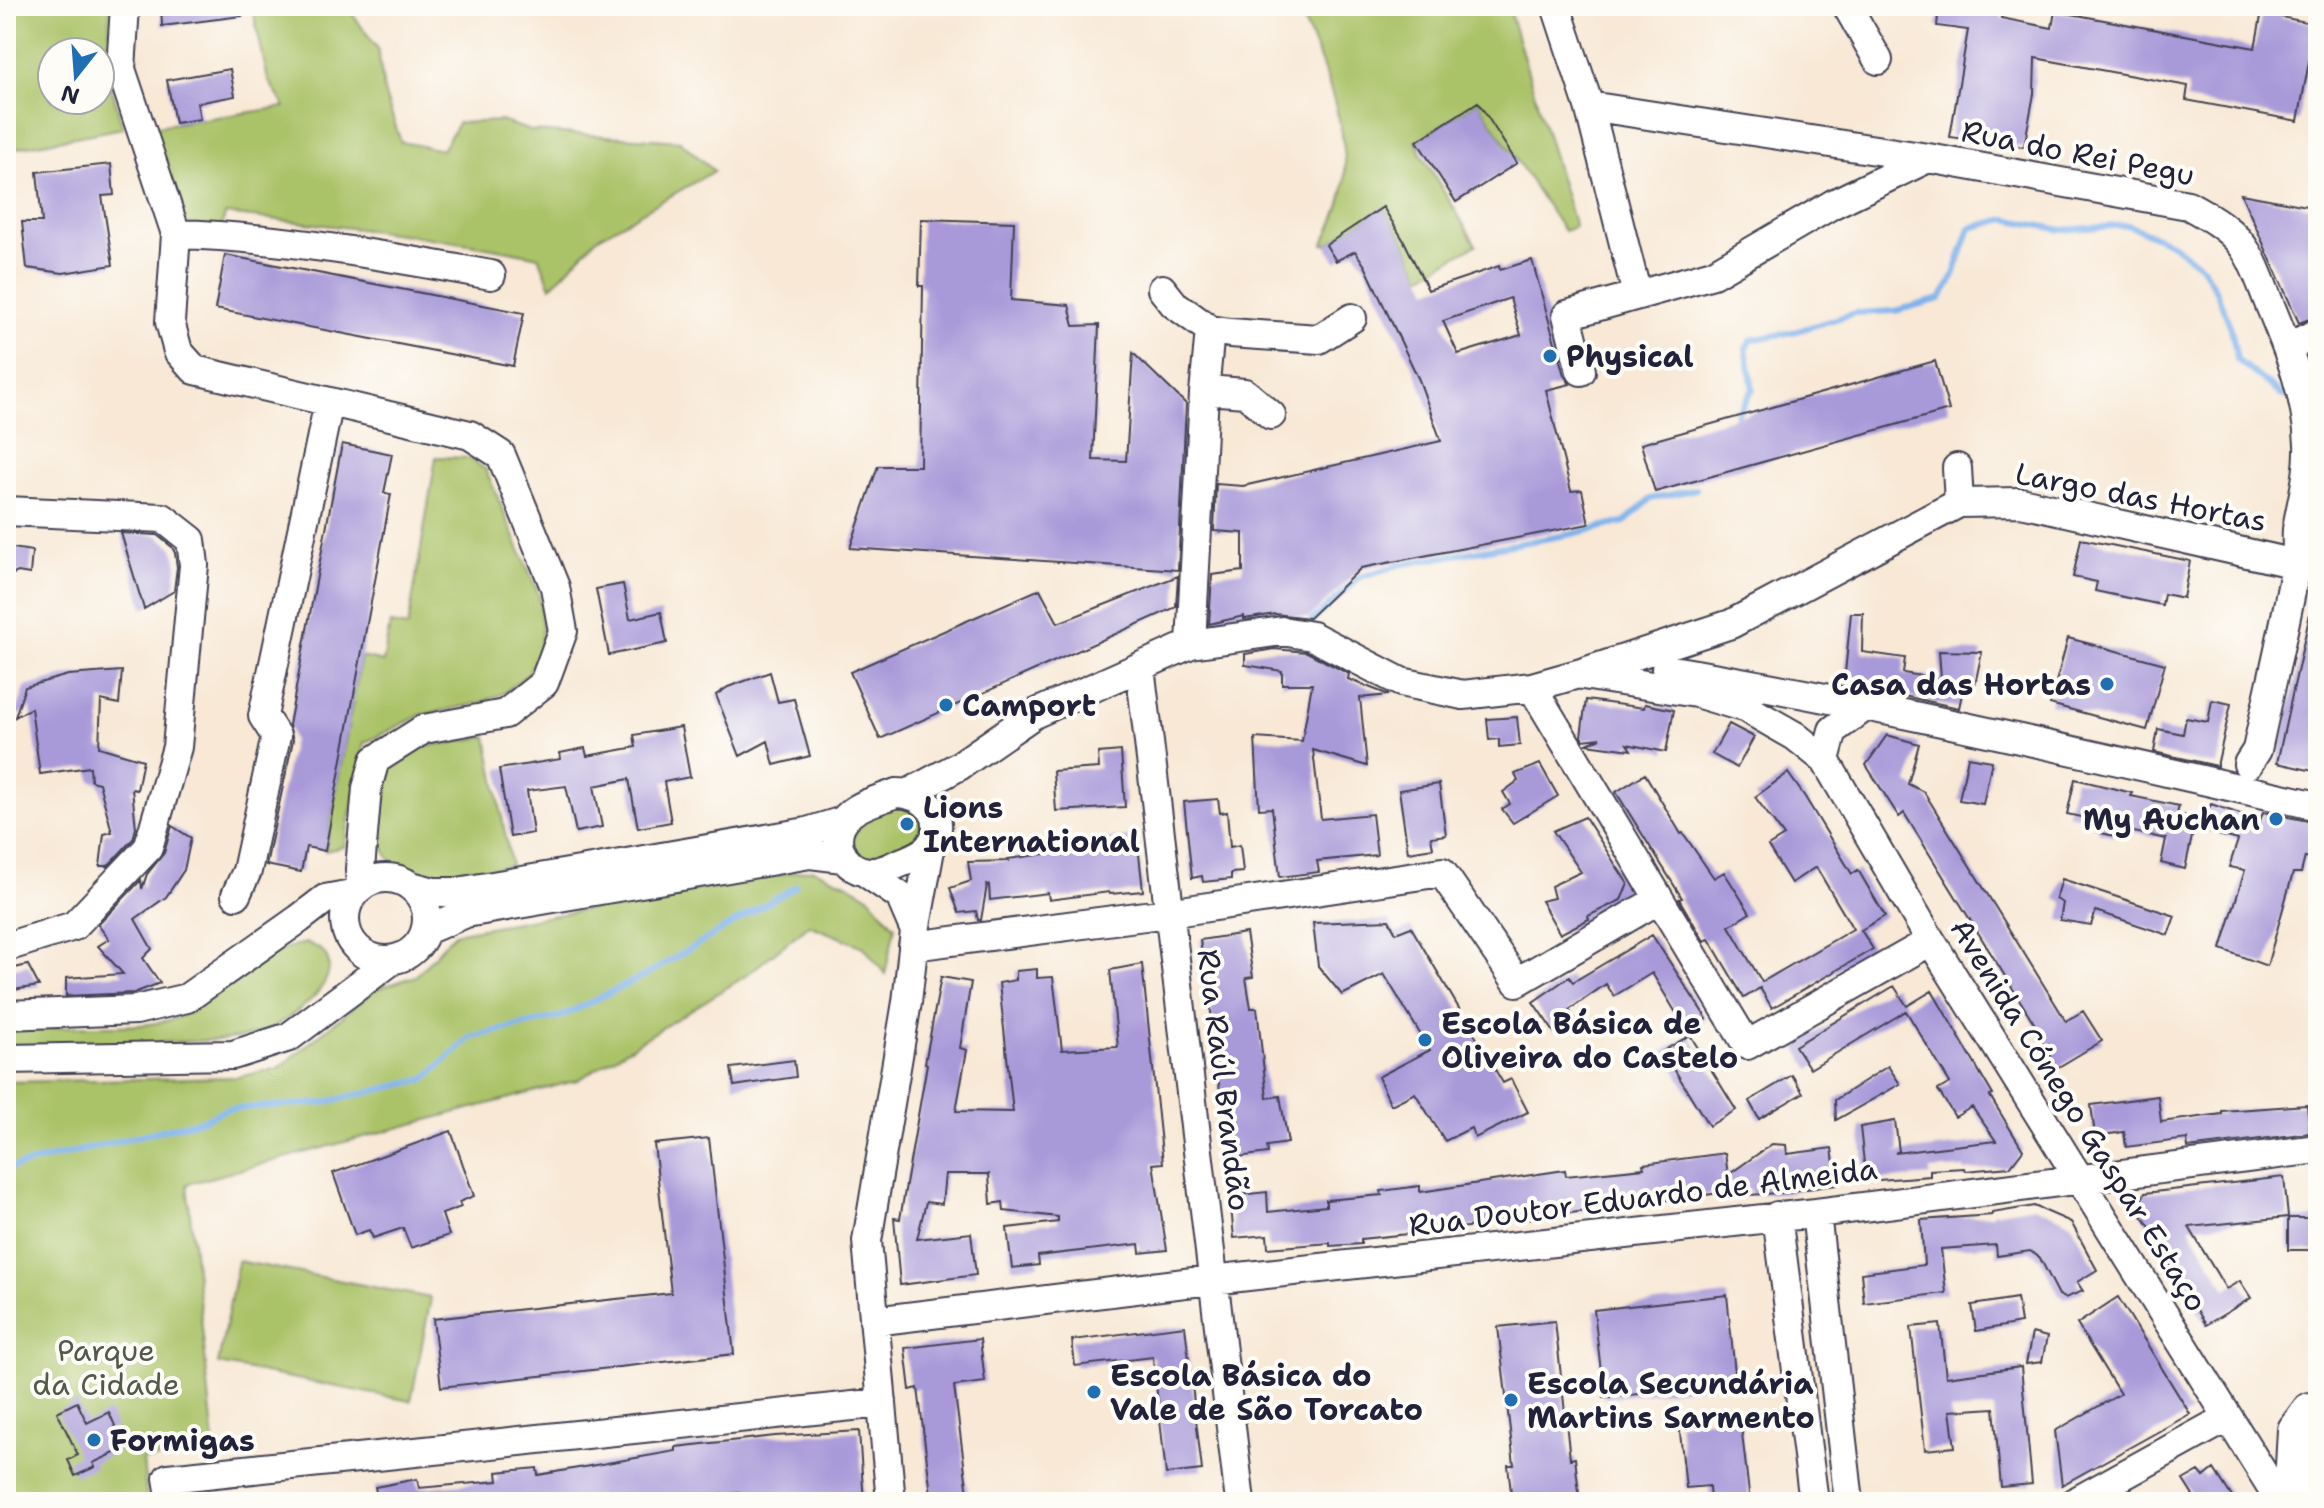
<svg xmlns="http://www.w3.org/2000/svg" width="2324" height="1508" font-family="'Shantell Sans',sans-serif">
<rect width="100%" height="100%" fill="#fdfcf7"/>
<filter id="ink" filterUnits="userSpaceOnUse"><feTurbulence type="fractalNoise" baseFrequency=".0125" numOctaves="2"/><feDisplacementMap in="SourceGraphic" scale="16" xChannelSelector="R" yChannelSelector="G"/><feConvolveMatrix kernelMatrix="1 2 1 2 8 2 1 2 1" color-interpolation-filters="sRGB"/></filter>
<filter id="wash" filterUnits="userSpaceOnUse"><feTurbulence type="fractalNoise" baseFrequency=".006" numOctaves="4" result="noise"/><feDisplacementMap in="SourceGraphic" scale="32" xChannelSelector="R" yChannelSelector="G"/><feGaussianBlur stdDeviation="1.8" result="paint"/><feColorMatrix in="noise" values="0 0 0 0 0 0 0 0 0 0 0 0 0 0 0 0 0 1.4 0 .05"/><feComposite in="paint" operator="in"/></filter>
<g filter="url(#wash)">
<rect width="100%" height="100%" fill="#f8e8d5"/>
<path fill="#aac267" stroke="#667251" stroke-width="2" fill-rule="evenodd" d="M6 6H110L108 75 123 128 11 149 6 153ZM52 52H100V100H52Z
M252 6H351L353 15 378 49 384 92 401 142 442 150 458 123 501 121 531 131 680 141 714 171 597 238 551 287 539 257C435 235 330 226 225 214L222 227 187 225 150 127 285 107 268 80Z
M1297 6H1508L1575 227 1564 231 1478 102 1417 141 1420 152 1476 245 1421 276 1404 241 1383 208 1326 245 1323 244C1332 227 1339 211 1343 192 1354 138 1320 55 1297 6Z
M436 457 469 458 486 470 539 595 542 628 539 652 529 672 504 693 480 703 421 715 364 743 344 847 325 851 361 657 383 662 390 624 408 627Z
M487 737 511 865 439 880 411 873 398 867 389 858 379 841 373 824 377 780 389 765 408 749Z
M889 804C912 809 929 813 919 841L874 863 852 854 851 829Z
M812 869 848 884 869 896 895 927 885 974 864 947 809 925 744 977 578 1080 187 1184 215 1452 143 1460 147 1502H6V1082L238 1077 279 1068 376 989 416 976 455 933Z
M307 943C319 948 329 952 329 968 327 995 282 1025 259 1033 236 1041 198 1041 173 1042 117 1044 62 1045 6 1046V1030C35 1028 64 1027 93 1026 119 1026 147 1027 173 1019 222 1003 254 950 307 943Z
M238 1261 431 1298 411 1401 218 1364Z"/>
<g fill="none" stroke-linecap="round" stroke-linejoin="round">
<path stroke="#7fb2ec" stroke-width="6" d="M1737 415 1753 389 1746 348 1751 340 1797 331 1855 313 1895 311 1940 299 1951 283 1970 228 2006 219 2062 230 2128 225 2171 243 2203 268 2217 293 2231 328 2237 360 2283 396
M1310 623 1360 577 1399 565 1572 534 1625 522 1650 499 1696 489
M6 1169 203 1120 226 1109 322 1103 425 1079 471 1037 562 1016 644 976 796 886"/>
</g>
<g id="blocks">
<path fill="#a89ad9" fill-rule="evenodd" d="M161 6H241L242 16 162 26Z
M1939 6H2004L2001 18 2052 28 2055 11 2255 48 2263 6H2283L2281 17 2316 24 2298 121 2186 100 2188 86 2035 58 2034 94 2024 147 1950 137 1968 30 1937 26Z
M230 69 235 96 197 103 200 119 175 123 167 80Z
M1478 102 1517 163 1456 202 1417 141Z
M111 164 114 195 102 196 113 265 63 273 27 268 22 222H42L37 172Z
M2241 194 2318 208V316L2299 323Z
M1383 207 1404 241 1428 290 1499 266 1500 270 1532 260 1564 375 1570 384 1546 390 1571 491 1582 490 1589 524 1361 568 1309 618 1275 614 1244 619V616L1209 624 1212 575 1243 571V533L1214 531 1216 484 1243 486 1441 441 1419 380 1365 266 1355 251 1336 261 1326 245ZM1510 298 1521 335 1458 354 1443 321Z
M921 219 1014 222 1011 300 1069 305 1074 326 1099 325 1093 460 1126 461 1133 353 1186 404 1178 570 850 548 878 466H920L923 286H919Z
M225 255 524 313 513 366 215 309Z
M1935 361 1949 410 1655 492 1641 444Z
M342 444 392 454 384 493 391 494 325 851 306 847 301 872 266 865 293 740 289 725Z
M121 533 157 535 172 547 175 553 177 567 174 591 144 609Z
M2081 539 2190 561 2183 598 2164 594 2162 605 2095 591 2097 582 2073 577Z
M6 547 32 551 30 574 18 572 6 577Z
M1178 576 1176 606 1174 608 880 739 850 672 1040 589 1058 623Z
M623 584 630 619 661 612 667 643 609 655 596 589Z
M2311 609 2318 610V772L2277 763Z
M1851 613H1863L1862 652 1905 658 1903 673 1941 679 1939 651 1982 652 1974 689H1963L1959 708 1844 683Z
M2068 638 2165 664 2147 730 2050 704Z
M1274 649 1307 652 1349 674 1348 679 1389 695 1360 698 1367 766 1313 750 1321 819 1372 814 1377 855 1317 861 1319 872 1280 877 1272 808 1259 809 1255 738 1302 741 1312 684H1282V671L1245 665V654Z
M122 671 119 704 101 700 99 747 143 760 137 790 132 789 136 828 133 839 108 866H100L104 834 112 832 99 783 91 781 90 767 40 774 31 708 15 717 25 687 68 675Z
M770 672 778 702 794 699 810 756 774 765 768 741 740 756 716 695 728 687Z
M1586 700 1644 708 1645 704 1674 710 1666 752 1627 744 1631 750 1587 744 1601 738 1583 740 1581 736Z
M2212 700 2231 704 2217 766 2154 752 2158 729 2183 734 2186 718 2208 722Z
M1517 717 1520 745 1499 747V739L1489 740 1487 719Z
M1729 724 1754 737 1737 768 1712 754Z
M681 727 690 777 664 782 671 822 638 828 629 779 594 786 602 827 576 832 566 786 527 791 533 833 510 837 499 769 561 759 560 753 585 748 587 756 636 747 634 735Z
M1887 735 1919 744 1908 784 1924 792 2066 1021 2083 1011 2102 1041 2057 1068 2039 1038 2042 1036 1904 813 1899 817 1866 765Z
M1121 751 1125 807 1056 811 1053 771 1099 768 1098 753Z
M1968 757 1992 761 1983 804 1959 800Z
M1540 764 1558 796 1513 823 1502 809 1510 804 1503 792 1518 781 1515 774Z
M1788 773 1805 797 1852 874 1858 870 1885 916 1861 930 1873 949 1772 1008 1760 988 1744 998 1709 939 1704 941 1679 899 1682 898 1616 792 1645 774 1681 834 1683 833 1714 878 1724 872 1750 913 1729 926 1762 982 1853 929 1816 867 1791 883 1768 846 1784 836 1755 797Z
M2075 779 2132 793 2131 796 2179 806 2177 814 2196 818 2185 869 2161 863 2166 839 2124 830 2122 838 2097 832 2099 821 2067 814Z
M1439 784 1446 835 1431 837 1433 848 1408 852 1399 790Z
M1218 799 1220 813 1227 812 1230 847 1240 845 1243 872 1231 873V879L1203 882 1202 876 1192 878 1184 802Z
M2211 804 2260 821 2263 812 2318 823V859L2305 857 2301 873H2293L2267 966 2221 949 2245 870 2229 867 2238 840 2201 830Z
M1585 817 1628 884 1621 900 1588 916 1589 919 1560 934 1541 901 1554 898 1551 886 1581 872 1553 831Z
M172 826 191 838 184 870 166 897 135 919 152 949 143 958 160 983 134 993 66 996V978L123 974 98 946 109 939 98 925 141 880 142 889 147 874 164 853Z
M1137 836 1143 891 1110 894 1109 892 1049 900 1048 893 990 900 989 885H987L981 920H978L976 911 959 913 950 888 971 881 968 862 1009 861 1008 859 1104 846 1103 840Z
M2062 879 2175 916 2168 935 2096 911 2091 925 2060 920 2063 903 2056 899Z
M1389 920 1396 933 1411 927 1503 1083 1511 1079 1528 1112 1475 1138 1471 1128 1445 1141 1415 1093 1391 1105 1378 1077 1430 1050 1384 974 1342 995 1318 966 1313 923Z
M1246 933 1253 977 1246 978 1251 1008H1257L1267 1098 1280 1096 1288 1143 1267 1146 1268 1153 1231 1158 1218 1078 1211 1012 1200 940Z
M1652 935 1707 1019 1687 1031 1652 973 1614 996 1606 984 1569 1010 1574 1018 1554 1032 1533 1002 1569 977 1573 982Z
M1142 964 1163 1163 1153 1164 1167 1250 1140 1253 1139 1244 1038 1256 1039 1265 1012 1268 1007 1228 1058 1222V1217L1004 1211 1003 1202 991 1204 989 1174H945L942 1204 926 1202 917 1239 971 1233 976 1275 900 1285 894 1218 900 1219 927 1064 925 1063 941 977 971 982 960 1048 967 1050 956 1111 1013 1112 999 983 1016 980V971L1037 969V978L1053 977 1062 1050 1118 1047 1110 970Z
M28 965 39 986 6 991V970Z
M1894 986 1907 1006 1932 991 1993 1095 1990 1096 2023 1150 2010 1167 1965 1171 1964 1168 1930 1170V1176L1866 1181 1860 1127 1895 1121 1899 1151 1895 1153 1996 1141 1972 1107 1955 1117 1938 1090 1950 1083 1906 1011 1810 1069 1795 1046Z
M1690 1035 1736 1110 1709 1126 1663 1051Z
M794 1060 796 1077 734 1086 731 1068Z
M1888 1066 1900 1084 1836 1120 1835 1100Z
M1792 1075 1803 1093 1759 1119 1749 1101Z
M2158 1096 2161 1122 2222 1114V1111L2307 1105 2310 1133 2188 1148 2187 1139 2126 1147 2124 1132 2095 1136 2091 1105Z
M451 1131 474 1196 459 1202 461 1207 442 1214 449 1235 411 1248 403 1228 373 1238 369 1230 355 1235 333 1173Z
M709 1138 734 1354 441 1387 433 1319 671 1293 654 1144Z
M1772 1144 1786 1145 1787 1154 1832 1148 1837 1185 1792 1191V1192L1750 1195V1189L1445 1230 1361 1239V1244L1330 1246V1243L1268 1248 1267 1235 1234 1238 1230 1196 1267 1192 1268 1212 1326 1206V1200L1382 1195 1381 1191 1420 1186V1192L1565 1170 1566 1176 1644 1168 1643 1164 1725 1153 1728 1175Z
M2284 1177 2288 1217 2189 1227 2226 1289 2240 1281 2251 1298 2206 1325 2160 1248 2163 1247 2137 1208 2145 1193Z
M2034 1206 2071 1222 2097 1270 2077 1282 2083 1291 2065 1298 2059 1295 2040 1258 2030 1251 1997 1256 1996 1245 1941 1249 1946 1293 1864 1303 1861 1273 1924 1265 1921 1220 1992 1215V1213Z
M2288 1218H2318V1250H2288Z
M1727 1295 1736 1383 1604 1398 1594 1310Z
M2118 1297 2190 1414 2062 1485 2055 1431 2120 1394 2077 1324Z
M2017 1298 2021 1323 1976 1331 1972 1305Z
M1555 1321 1570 1459 1575 1458 1580 1502H1512L1508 1465H1514L1498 1327Z
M1940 1324 1946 1377 2021 1367 2032 1484 2001 1487 1994 1408 1950 1411 1955 1447 1925 1450 1911 1327Z
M1185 1326 1202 1470 1166 1474 1153 1357 1075 1366 1072 1340Z
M2032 1333 2047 1337 2042 1362 2026 1364Z
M980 1339 985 1382 954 1386 969 1502H932L918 1388 910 1390 905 1348Z
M77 1402 87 1423 109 1412 116 1428 112 1430 121 1450 93 1463 95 1467 75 1476 68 1460 78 1455 57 1412Z
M1740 1416 1750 1502H1710L1709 1486 1686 1488 1679 1423Z
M859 1431 864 1502H799L798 1497 740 1502 739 1493 663 1500V1502H378L375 1487 417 1479 419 1488 498 1481 497 1472 537 1468 538 1475 676 1451V1447L775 1436Z
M2214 1469 2232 1497 2223 1502H2197L2183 1480 2199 1471 2204 1477Z"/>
</g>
</g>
<g filter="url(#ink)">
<use href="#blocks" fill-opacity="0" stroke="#424052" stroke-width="2"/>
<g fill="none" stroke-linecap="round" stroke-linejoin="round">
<defs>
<path id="minor" d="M125 6 121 69 176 234 170 322 178 351 195 370 470 435 501 455 555 587 563 631 544 683 505 714 424 729 375 760 367 788 360 869 361 886
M1556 6 1589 106 1637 295
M1847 6 1878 60
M1589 106 1928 158 2188 205C2210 217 2235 231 2248 254 2258 271 2264 292 2272 310 2290 354 2307 397 2309 444 2310 474 2302 500 2297 529 2296 541 2298 553 2296 565 2285 627 2270 688 2257 750L2248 764
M176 234C282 237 386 256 491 275
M1162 289 1174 304 1210 330 1204 393
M1210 330 1230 333 1319 339 1352 318
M2288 347 2318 333
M1581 371 1567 315 1713 274 1833 204 1928 158
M1957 468 1959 503
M6 511 163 518 191 540 194 565 177 747 148 848 74 926 6 947
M1191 644 1204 393 1220 391 1245 393 1271 415
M1140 667C1172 945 1209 1223 1240 1502
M1666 669C1885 705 2101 758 2318 806
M1583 675 1696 693 1746 708 1795 736 1825 760 1931 941 2281 1502
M1532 687 1747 1045 1931 941
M1825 760 1833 730 1865 707
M896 793C925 793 950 818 930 846 922 856 909 859 898 864 888 868 880 873 869 872 839 870 827 832 851 813 863 803 882 799 896 793Z
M909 793 959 766 1034 714 1191 644 1282 631 1312 636 1401 682 1463 695 1532 687 1578 674 1731 624 1959 503 2021 502 2318 569
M865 872 900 896 915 931
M345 919a41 41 0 1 1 82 0a41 41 0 1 1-82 0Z
M411 886 434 892H458L807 832 843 821
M236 895 247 871 276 736 263 716 329 402
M426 930 466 913 810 854 843 858
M913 946 1168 913 1442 872 1517 982 1658 900
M6 1015 136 1010 187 998 299 919 325 899 352 894
M6 1059 233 1055 289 1037 391 961
M1816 1213 1849 1502
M1777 1216 1814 1502
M874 1321 1185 1283 1816 1213 2318 1149
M172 1502 168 1478 881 1403
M891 1502 867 1241 907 1002 915 931 931 844
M2075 1502 2227 1418"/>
<path id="major" d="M2292 1502 2296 1430 2310 1411H2318"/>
</defs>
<use href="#minor" stroke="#424052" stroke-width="32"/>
<use href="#major" stroke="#424052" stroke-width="40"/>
<use href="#minor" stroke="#fff" stroke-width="28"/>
<use href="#major" stroke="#fff" stroke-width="36"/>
</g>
</g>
<g fill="#1f6fb2" stroke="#fdfcf7" stroke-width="3">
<circle cx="1550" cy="356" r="8"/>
<circle cx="2107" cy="684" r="8"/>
<circle cx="946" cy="705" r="8"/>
<circle cx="2276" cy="819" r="8"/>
<circle cx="907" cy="824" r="8"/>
<circle cx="1425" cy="1040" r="8"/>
<circle cx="1094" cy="1392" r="8"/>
<circle cx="1511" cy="1400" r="8"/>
<circle cx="94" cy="1440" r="8"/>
</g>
<g text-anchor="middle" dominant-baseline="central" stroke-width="8" stroke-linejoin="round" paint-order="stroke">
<g font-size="30" fill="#22223b" stroke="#fdfcf7">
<text transform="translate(2078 153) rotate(11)">Rua do Rei Pegu</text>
<text transform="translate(2141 497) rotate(11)">Largo das Hortas</text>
<text transform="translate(1224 1080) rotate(83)">Rua Raúl Brandão</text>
<text transform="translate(2079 1115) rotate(58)">Avenida Cónego Gaspar Estaço</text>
<text transform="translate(1643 1197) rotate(-7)">Rua Doutor Eduardo de Almeida</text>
</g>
<g font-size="30" font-weight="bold" fill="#22223b" stroke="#fdfcf7" text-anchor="start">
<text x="1566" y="356">Physical</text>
<text x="2091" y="684" text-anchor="end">Casa das Hortas</text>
<text x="962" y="705">Camport</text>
<text x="923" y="807">Lions<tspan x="923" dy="34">International</tspan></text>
<text x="2260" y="819" text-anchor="end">My Auchan</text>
<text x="1441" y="1023">Escola Básica de<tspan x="1441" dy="34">Oliveira do Castelo</tspan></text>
<text x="1110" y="1375">Escola Básica do<tspan x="1110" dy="34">Vale de São Torcato</tspan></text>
<text x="1527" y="1383">Escola Secundária<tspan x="1527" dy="34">Martins Sarmento</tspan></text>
<text x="110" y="1440">Formigas</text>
</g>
<g font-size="30" fill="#525a4a" stroke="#fdfcf7">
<text x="106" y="1350">Parque<tspan x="106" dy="34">da Cidade</tspan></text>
</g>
</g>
<rect width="2324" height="1508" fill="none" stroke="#fdfcf7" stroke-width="32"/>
<g transform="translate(76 76) rotate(197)"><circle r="38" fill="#fdfcf7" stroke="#a5a5ac" stroke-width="2"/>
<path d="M0-6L14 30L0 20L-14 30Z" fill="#1f6fb2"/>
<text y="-12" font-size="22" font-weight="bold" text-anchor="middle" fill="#22223b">N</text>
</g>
</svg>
